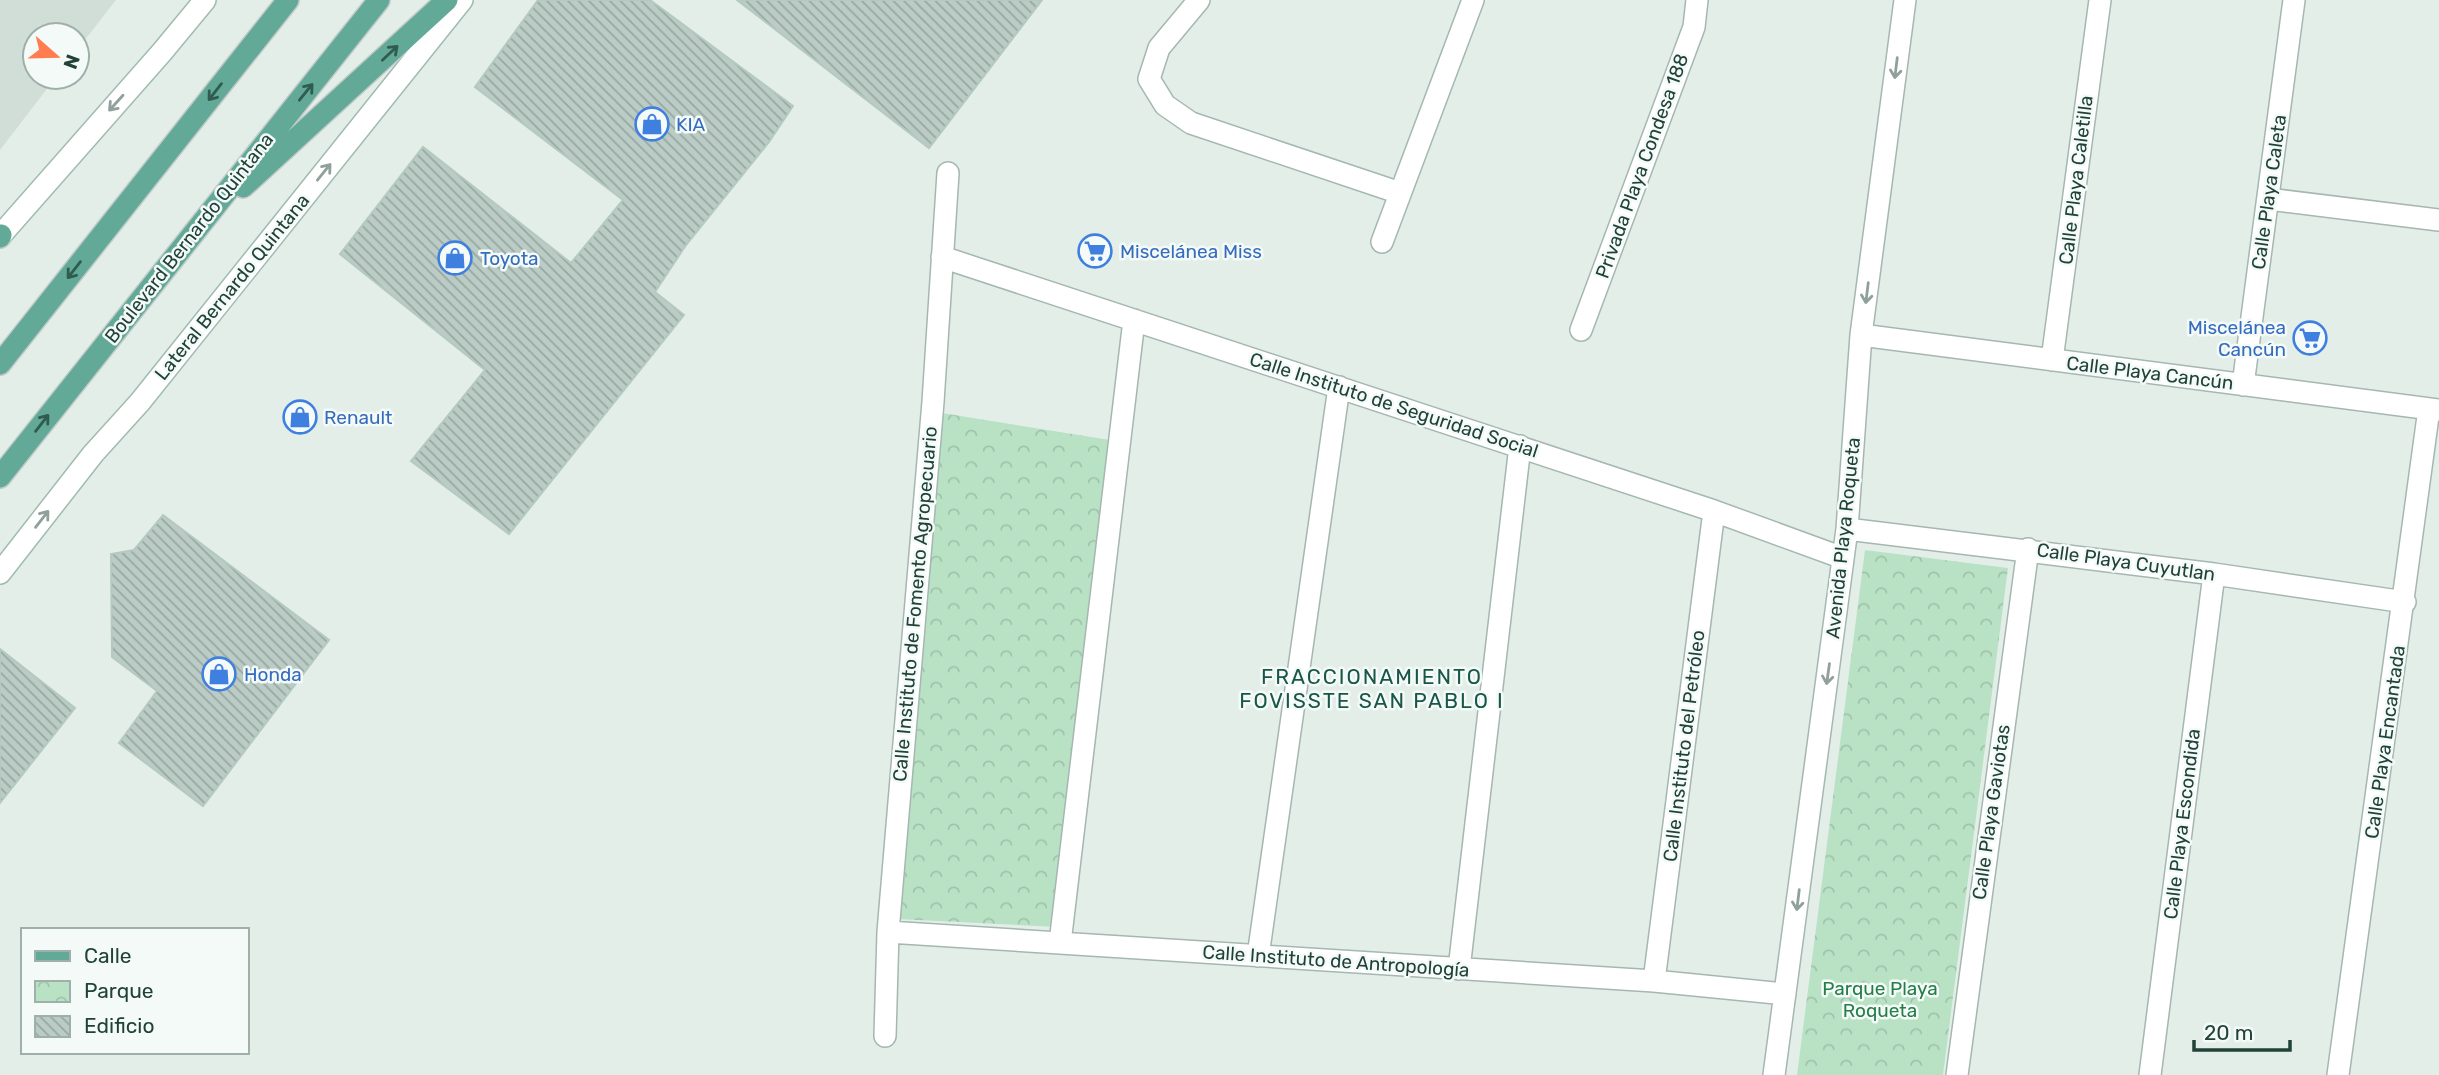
<svg xmlns="http://www.w3.org/2000/svg" width="2439" height="1075" font-family="Rubik,sans-serif">
<defs>
<pattern id="park-crowns" width="20" height="18" patternUnits="userSpaceOnUse" patternTransform="scale(1.75)"><rect width="20" height="18" fill="#b9e2c5"/><path d="M2 6a3 3 0 1 1 6 0M12 15a3 3 0 1 1 6 0" fill="none" stroke="#9fc3aa"/></pattern>
<pattern id="building-back-hatch" width="6" height="6" patternUnits="userSpaceOnUse" patternTransform="scale(1.75)"><rect width="6" height="6" fill="#baccc5"/><path d="M-1 5l2 2M0 0l6 6M5-1l2 2" fill="none" stroke="#97a7a1"/></pattern>
</defs>
<rect width="100%" height="100%" fill="#e3eee9"/>
<path fill="#d1ded8" d="M0 0H116L77 50V35H35V77H56L0 150Z"/>
<path fill="url(#park-crowns)" d="M942 413 1110 440 1057 927 896 919Z
M1865 550 2008 568 1943 1075H1797Z"/>
<path fill="url(#building-back-hatch)" stroke="#b4c9c0" stroke-width="2" d="M538 0H650L793 106 769 142 686 245 655 292 684 315 509 534 411 461 485 370 340 254 423 147 571 263 623 200 475 87Z
M737 0H1042L929 148Z
M163 515 329 640 203 806 119 743 157 691 112 657 111 554 134 550Z
M0 649 75 708 0 803Z"/>
<g fill="none" stroke-linecap="round" stroke-linejoin="round">
<defs>
<path id="street" d="M1199 0 1159 48 1149 79 1165 105 1191 123 1400 193
M2268 199 2439 220
M1382 242 1473 0
M942 257 1714 511 1843 558
M1581 330 1694 27 1697 0
M1861 335 2439 410
M2052 360 2100 0
M2243 385 2294 0
M1847 529 2214 574 2405 602
M888 932 1654 981 1785 994
M1060 943 1134 320
M1258 956 1339 387
M1459 969 1520 446
M1654 981 1714 511
M885 1036 888 932 933 402 948 173
M1774 1075 1847 529 1861 335 1905 0
M1957 1075 2028 549
M2150 1075 2214 574
M2338 1075 2429 409"/>
<path id="secondary" d="M0 236 162 52 205 0
M0 573 93 454 140 402 462 0"/>
<path id="primary" d="M243 187 447 0
M0 237 1 235
M0 364 288 0
M0 477 379 0"/>
</defs>
<use href="#street" stroke="#a5b7b1" stroke-width="24"/>
<use href="#secondary" stroke="#a0bbb2" stroke-width="24"/>
<use href="#primary" stroke="#c1cac8" stroke-width="24"/>
<use href="#street" stroke="#fff" stroke-width="21"/>
<use href="#secondary" stroke="#fff" stroke-width="21"/>
<use href="#primary" stroke="#62a997" stroke-width="21"/>
</g>
<defs><path id="oneway-shaft" d="M-6 0H5M1.5-3L5.5 0L1.5 3" fill="none" stroke-width="1.6" stroke-linecap="round" stroke-linejoin="round" transform="scale(1.75)"/></defs>
<g stroke="#305c50">
<use href="#oneway-shaft" transform="translate(390 53) rotate(-43)"/>
<use href="#oneway-shaft" transform="translate(215 92) rotate(128)"/>
<use href="#oneway-shaft" transform="translate(306 92) rotate(-51)"/>
<use href="#oneway-shaft" transform="translate(74 270) rotate(128)"/>
<use href="#oneway-shaft" transform="translate(42 423) rotate(-52)"/>
</g>
<g stroke="#90a09c">
<use href="#oneway-shaft" transform="translate(1896 68) rotate(97)"/>
<use href="#oneway-shaft" transform="translate(116 103) rotate(132)"/>
<use href="#oneway-shaft" transform="translate(324 172) rotate(-51)"/>
<use href="#oneway-shaft" transform="translate(1867 293) rotate(97)"/>
<use href="#oneway-shaft" transform="translate(42 519) rotate(-52)"/>
<use href="#oneway-shaft" transform="translate(1828 674) rotate(98)"/>
<use href="#oneway-shaft" transform="translate(1798 900) rotate(97)"/>
</g>
<defs>
<symbol id="shop-ring" viewBox="-11 -11 22 22"><circle r="9.5" fill="#f4faf7" stroke="#3f7fe0" stroke-width="1.5"/><path d="M-5-2.5h2.3a2.7 3.5 0 0 1 5.4 0H5L5.5 6h-11ZM-1.5-2.5h3a1.5 2.3 0 0 0-3 0Z" fill="#3f7fe0"/></symbol>
<symbol id="supermarket-ring" viewBox="-11 -11 22 22"><circle r="9.5" fill="#f4faf7" stroke="#3f7fe0" stroke-width="1.5"/><path d="M-6-5.5h2.5l.6 2H6L4.5 2H-2.5L-4.4-4H-6ZM-1.5 3.2a1.3 1.3 0 1 0 .1 0ZM3 3.2a1.3 1.3 0 1 0 .1 0Z" fill="#3f7fe0"/></symbol>
</defs>
<g fill-rule="evenodd">
<use href="#shop-ring" x="633" y="105" width="38" height="38"/>
<use href="#supermarket-ring" x="1076" y="232" width="38" height="38"/>
<use href="#shop-ring" x="436" y="239" width="38" height="38"/>
<use href="#supermarket-ring" x="2291" y="319" width="38" height="38"/>
<use href="#shop-ring" x="281" y="398" width="38" height="38"/>
<use href="#shop-ring" x="200" y="655" width="38" height="38"/>
</g>
<g text-anchor="middle" dominant-baseline="central" stroke-width="5" stroke-linejoin="round" paint-order="stroke">
<g font-size="19" fill="#366cbe" stroke="#f4faf7" text-anchor="start">
<text x="676" y="124">KIA</text>
<text x="1120" y="251">Miscelánea Miss</text>
<text x="480" y="258">Toyota</text>
<text x="2286" y="327" text-anchor="end">Miscelánea<tspan x="2286" dy="22">Cancún</tspan></text>
<text x="324" y="417">Renault</text>
<text x="244" y="674">Honda</text>
</g>
<g font-size="19" fill="#204239" stroke="#f4faf7">
<text transform="translate(1642 166) rotate(-70)">Privada Playa Condesa 188</text>
<text transform="translate(2076 180) rotate(-83)">Calle Playa Caletilla</text>
<text transform="translate(2269 192) rotate(-82)">Calle Playa Caleta</text>
<text transform="translate(189 238) rotate(-52)">Boulevard Bernardo Quintana</text>
<text transform="translate(232 287) rotate(-51)">Lateral Bernardo Quintana</text>
<text transform="translate(2150 373) rotate(7)">Calle Playa Cancún</text>
<text transform="translate(1394 405) rotate(18)">Calle Instituto de Seguridad Social</text>
<text transform="translate(1843 538) rotate(-84)">Avenida Playa Roqueta</text>
<text transform="translate(2126 562) rotate(8)">Calle Playa Cuyutlan</text>
<text transform="translate(915 604) rotate(-85)">Calle Instituto de Fomento Agropecuario</text>
<text transform="translate(2385 742) rotate(-82)">Calle Playa Encantada</text>
<text transform="translate(1684 746) rotate(-83)">Calle Instituto del Petróleo</text>
<text transform="translate(1991 812) rotate(-82)">Calle Playa Gaviotas</text>
<text transform="translate(2182 824) rotate(-83)">Calle Playa Escondida</text>
<text transform="translate(1336 961) rotate(4)">Calle Instituto de Antropología</text>
</g>
<g font-size="19" fill="#257d48" stroke="#f4faf7">
<text x="1880" y="988">Parque Playa<tspan x="1880" dy="22">Roqueta</tspan></text>
</g>
<g font-size="21" letter-spacing="2" fill="#195648" stroke="#f4faf7">
<text x="1372" y="676">FRACCIONAMIENTO<tspan x="1372" dy="24">FOVISSTE SAN PABLO I</tspan></text>
</g>
</g>
<rect x="21" y="928" width="228" height="126" fill="#f4faf7" stroke="#9fb0ab" stroke-width="2"/>
<rect x="35" y="951" width="35" height="10" fill="#62a997" stroke="#9fb0ab" stroke-width="2"/>
<text x="84" y="963" font-size="21" fill="#204239">Calle</text>
<rect x="35" y="981" width="35" height="21" fill="url(#park-crowns)" stroke="#9fb0ab" stroke-width="2"/>
<text x="84" y="998" font-size="21" fill="#204239">Parque</text>
<rect x="35" y="1016" width="35" height="21" fill="url(#building-back-hatch)" stroke="#9fb0ab" stroke-width="2"/>
<text x="84" y="1033" font-size="21" fill="#204239">Edificio</text>
<g transform="translate(56 56) rotate(110)"><circle r="33" fill="#f4faf7" stroke="#9fb0ab" stroke-width="2"/>
<path d="M0-5L12 26L0 18L-12 26Z" fill="#ff7d50"/>
<text y="-10" font-size="19" font-weight="bold" text-anchor="middle" fill="#204239">N</text>
</g>
<path d="M2194 1040v10h96v-10" fill="none" stroke="#204239" stroke-width="3.5"/>
<text x="2204" y="1040" font-size="21" fill="#204239" stroke="#f4faf7" stroke-width="5" paint-order="stroke">20 m</text>
</svg>
